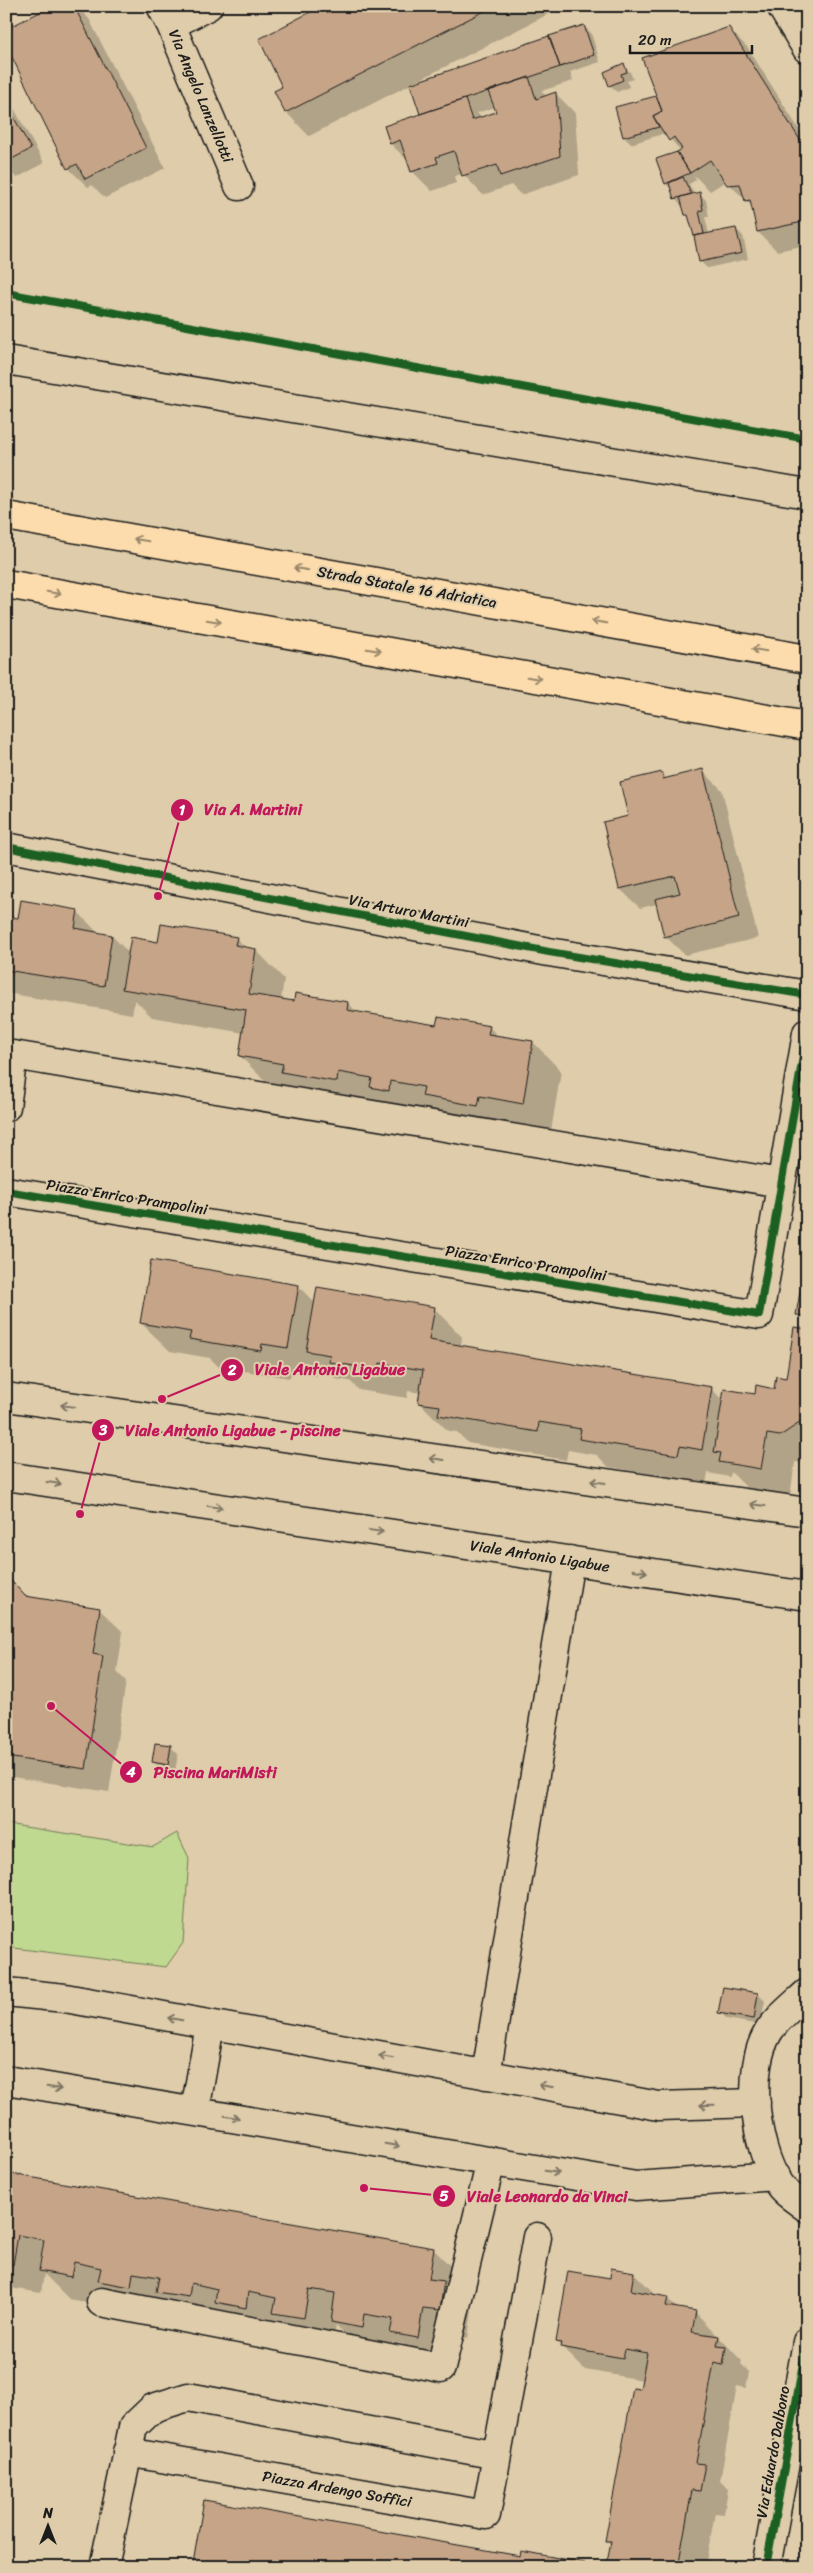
<svg xmlns="http://www.w3.org/2000/svg" width="813" height="2573" font-family="Sriracha,sans-serif">
<rect width="100%" height="100%" fill="#deccaa"/>
<filter id="ink" filterUnits="userSpaceOnUse"><feTurbulence type="fractalNoise" baseFrequency=".02" numOctaves="2"/><feDisplacementMap in="SourceGraphic" scale="10" xChannelSelector="R" yChannelSelector="G"/><feConvolveMatrix kernelMatrix="1 2 1 2 8 2 1 2 1" color-interpolation-filters="sRGB"/></filter>
<g filter="url(#ink)">
<path fill="#c0d990" stroke="#6e7a56" d="M6 1824 153 1847 177 1833 189 1858 183 1943 166 1967 6 1947Z"/>
<path fill="#0003" fill-rule="evenodd" d="M55 6H77L89 19 165 168 105 198 92 185 88 187 68 168Z
M325 6H564L417 81 584 26 591 33 600 62 570 72 573 81 541 91 546 96 555 93 575 113 579 175 521 195 511 185 483 195 463 174 454 176 456 183 432 191 412 171 409 162 391 144 422 114 411 84 309 136 286 112 284 88ZM495 107 497 113 482 118 477 113Z
M729 29 748 48 807 142V245L777 251 758 232 753 207 726 181 710 191 694 175 696 180 689 184 694 194 699 193 706 200 709 217H705L709 234 736 229 743 236 748 259 707 268 700 261 691 220 676 198 673 191 666 184 681 151 665 133 631 144 624 137 617 108 658 97Z
M623 65 630 72 633 79 627 81 629 87 617 92 610 85Z
M6 94 44 163 17 178 6 167Z
M702 770 722 790 758 938 685 955 665 936 657 904 640 908 620 889 629 817 661 773 667 779Z
M77 911 99 934 112 936 129 953 159 944 236 938 247 949 256 950 284 979 281 1000 348 1003 358 1013 437 1026 489 1027 499 1037 533 1042 561 1071 551 1131 268 1084 240 1056 244 1033 152 1017 135 1000 132 1014 6 993V918L19 920Z
M807 1261V1323L798 1314Z
M298 1286 315 1303 434 1308 462 1337 461 1347 711 1388 723 1401 775 1390 787 1379 807 1330V1464L795 1462 790 1496 749 1490 731 1472 730 1477 708 1473 706 1483 609 1467 597 1455 568 1450 566 1460 468 1443 457 1432 448 1431 419 1402 421 1393 408 1391 407 1398 359 1390 350 1381 336 1379 319 1362 316 1376 291 1372 290 1378 219 1367 210 1358 170 1351 141 1323Z
M6 1577 27 1598 99 1609 123 1632 117 1672 126 1681 109 1792 6 1776Z
M156 1744 171 1747 178 1754 175 1771 161 1769 154 1762Z
M758 1994 765 2001 760 2025 727 2019 720 2012Z
M6 2174 433 2249 462 2277 459 2298 472 2311 468 2338 451 2336 420 2361 403 2344 392 2342 390 2355 361 2350 336 2325 332 2346 303 2341 284 2321 277 2320 275 2336 69 2299 44 2274 41 2293 11 2288 6 2283Z
M634 2273 657 2296 667 2298 678 2309 695 2312 742 2361 741 2364 749 2372 746 2388 737 2386 720 2481 728 2489 724 2514 715 2513 705 2567H608L611 2545 607 2540 643 2380 585 2370 557 2342 611 2279Z
M521 2558 584 2564 587 2567H198L194 2563Z"/>
<path fill="#c6a487" stroke="#1c1c1c" d="M52 6H74L146 148 85 179 77 164 67 169 6 45V29Z
M322 6H494L285 113 274 91 282 87 259 39Z
M584 25 594 55 560 67 549 36Z
M729 27 807 151V221L757 232 750 200 745 201 740 184 727 185 710 160 690 173 677 152 682 149 674 137 669 141 653 116 662 111 642 58Z
M549 36 560 67 420 114 410 84Z
M624 63 627 72 621 74 623 80 609 86 604 72Z
M529 77 536 99 556 92 560 156 500 176 497 165 462 176 454 151 436 157 438 163 411 172 400 140 390 144 384 126 465 99 472 120 496 112 488 91Z
M656 96 662 111 653 116 659 127 623 137 615 107Z
M6 103 31 149 6 162Z
M677 152 690 173 665 184 656 159Z
M683 177 691 194 674 199 669 183Z
M700 192 703 210 699 211 704 234 694 236 688 215H685L680 197Z
M736 228 742 253 699 262 694 236Z
M703 769 739 918 664 937 655 899 680 893 675 876 619 889 603 822 628 816 620 782 662 772 663 779Z
M21 900 78 910 75 928 112 935 104 986 6 970V916L18 918Z
M161 924 237 937 235 945 256 949 249 994 294 1001 295 993 348 1002 347 1010 436 1025 438 1017 490 1026 488 1034 533 1041 523 1104 480 1096 478 1106 422 1096 424 1087 390 1081 389 1091 370 1087 372 1078 338 1072 337 1082 281 1072 283 1064 239 1056 246 1010 122 989 131 937 158 942Z
M807 1253V1316L796 1315Z
M151 1260 299 1285 288 1348 262 1344 261 1351 189 1339 191 1332 140 1323Z
M317 1287 435 1307 429 1340 712 1387 702 1450 680 1446 678 1455 579 1439 581 1429 539 1422 538 1432 438 1415 440 1406 418 1403 423 1370 380 1363 379 1370 329 1362 330 1355 306 1351Z
M794 1327 807 1329V1418L780 1436 767 1434 761 1469 719 1462 721 1453 714 1452 724 1389 755 1394 756 1385 774 1389 776 1376 786 1378Z
M6 1575 25 1596 100 1608 93 1654 103 1656 86 1769 6 1757Z
M155 1743 171 1745 168 1765 152 1762Z
M723 1987 758 1993 754 2019 718 2013Z
M6 2173 434 2248 429 2279 444 2281 440 2310 423 2308 418 2338 390 2333 393 2319 364 2314 362 2328 331 2322 335 2293 309 2289 304 2318 273 2313 276 2298 248 2292 246 2308 215 2302 217 2289 191 2283 189 2297 156 2292 159 2277 133 2273 131 2287 98 2281 101 2268 74 2262 71 2277 39 2271 44 2240 18 2235 13 2265 6 2264Z
M611 2268 634 2272 631 2290 668 2297 666 2306 696 2311 692 2332 719 2336 717 2346 726 2347 723 2365 714 2363 696 2463 705 2464 700 2491 692 2490 678 2567H606L611 2541H605L633 2388 640 2389 647 2353 625 2349 623 2358 560 2347 561 2343 556 2342 568 2271 610 2278Z
M204 2500 520 2556 521 2551 585 2563 584 2567H214L193 2563Z"/>
<g fill="none" stroke-linecap="round" stroke-linejoin="round">
<defs>
<path id="minor" d="M161 6 171 25 239 186
M781 6 807 49
M171 25 208 6
M6 360 807 494
M6 847 549 952 807 995
M6 1107 13 1055 781 1183
M6 1191 759 1315 807 1033
M6 1397 807 1512
M6 1476 807 1596
M6 1992 65 1998 659 2106 756 2103
M807 1993C795 2004 778 2017 769 2031 745 2068 755 2147 778 2183 783 2192 798 2201 807 2208
M486 2075 570 1560
M6 2080 636 2186 775 2176
M195 2111 210 2025
M101 2302 441 2368 491 2161
M127 2452 486 2515 497 2455
M104 2567 133 2427 153 2408 188 2397 497 2455 537 2237
M766 2567 807 2342"/>
<path id="highway" d="M6 516 807 659
M6 584 807 726"/>
</defs>
<use href="#minor" stroke="#1c1c1c" stroke-width="31"/>
<use href="#highway" stroke="#1c1c1c" stroke-width="31"/>
<use href="#minor" stroke="#deccaa" stroke-width="28"/>
<use href="#highway" stroke="#fcdcac" stroke-width="28"/>
<defs>
<path id="cycleway" d="M6 293 807 439
M6 847 549 952 807 995
M6 1191 759 1315 807 1033
M766 2567 807 2342"/>
</defs>
<use href="#cycleway" stroke="#deccaa" stroke-width="11"/>
<use href="#cycleway" stroke="#1b5e20" stroke-width="8"/>
</g>
<defs><path id="oneway-shaft" d="M-6 0H5M1.5-3L5.5 0L1.5 3" fill="none" stroke-width="1.6" stroke-linecap="round" stroke-linejoin="round" transform="scale(1.25)"/></defs>
<g stroke="#97866b">
<use href="#oneway-shaft" transform="translate(141 540) rotate(-170)"/>
<use href="#oneway-shaft" transform="translate(301 569) rotate(-170)"/>
<use href="#oneway-shaft" transform="translate(54 593) rotate(10)"/>
<use href="#oneway-shaft" transform="translate(214 621) rotate(10)"/>
<use href="#oneway-shaft" transform="translate(599 622) rotate(-170)"/>
<use href="#oneway-shaft" transform="translate(374 650) rotate(10)"/>
<use href="#oneway-shaft" transform="translate(759 650) rotate(-170)"/>
<use href="#oneway-shaft" transform="translate(534 678) rotate(10)"/>
</g>
<g stroke="#7d7463">
<use href="#oneway-shaft" transform="translate(68 1406) rotate(-172)"/>
<use href="#oneway-shaft" transform="translate(437 1459) rotate(-172)"/>
<use href="#oneway-shaft" transform="translate(598 1482) rotate(-172)"/>
<use href="#oneway-shaft" transform="translate(54 1483) rotate(8)"/>
<use href="#oneway-shaft" transform="translate(758 1505) rotate(-172)"/>
<use href="#oneway-shaft" transform="translate(215 1507) rotate(8)"/>
<use href="#oneway-shaft" transform="translate(376 1531) rotate(8)"/>
<use href="#oneway-shaft" transform="translate(640 1571) rotate(9)"/>
<use href="#oneway-shaft" transform="translate(175 2019) rotate(-170)"/>
<use href="#oneway-shaft" transform="translate(386 2057) rotate(-170)"/>
<use href="#oneway-shaft" transform="translate(546 2086) rotate(-170)"/>
<use href="#oneway-shaft" transform="translate(54 2088) rotate(9)"/>
<use href="#oneway-shaft" transform="translate(707 2105) rotate(178)"/>
<use href="#oneway-shaft" transform="translate(232 2117) rotate(10)"/>
<use href="#oneway-shaft" transform="translate(392 2145) rotate(10)"/>
<use href="#oneway-shaft" transform="translate(552 2172) rotate(10)"/>
</g>
</g>
<g text-anchor="middle" dominant-baseline="central" stroke-width="4" stroke-linejoin="round" paint-order="stroke">
<g font-size="15" fill="#1c1c1c" stroke="#deccaa">
<text transform="translate(201 96) rotate(67)">Via Angelo Lanzellotti</text>
<text transform="translate(407 587) rotate(10)">Strada Statale 16 Adriatica</text>
<text transform="translate(409 911) rotate(11)">Via Arturo Martini</text>
<text transform="translate(127 1197) rotate(9)">Piazza Enrico Prampolini</text>
<text transform="translate(526 1263) rotate(9)">Piazza Enrico Prampolini</text>
<text transform="translate(540 1556) rotate(9)">Viale Antonio Ligabue</text>
<text transform="translate(773 2452) rotate(-80)">Via Eduardo Dalbono</text>
<text transform="translate(337 2489) rotate(10)">Piazza Ardengo Soffici</text>
</g>
</g>
<path fill="none" stroke="#c2185b" stroke-width="2" d="M158 896L182 810M162 1399L232 1370M80 1514L103 1430M51 1706L131 1772M364 2188L444 2196"/>
<g fill="#c2185b" stroke="#deccaa" stroke-width="2">
<circle cx="158" cy="896" r="5"/>
<circle cx="162" cy="1399" r="5"/>
<circle cx="80" cy="1514" r="5"/>
<circle cx="51" cy="1706" r="5"/>
<circle cx="364" cy="2188" r="5"/>
<circle cx="182" cy="810" r="12"/>
<circle cx="232" cy="1370" r="12"/>
<circle cx="103" cy="1430" r="12"/>
<circle cx="131" cy="1772" r="12"/>
<circle cx="444" cy="2196" r="12"/>
</g>
<g font-size="15" text-anchor="middle" font-weight="bold" fill="#fff">
<text x="182" y="815">1</text>
<text x="232" y="1375">2</text>
<text x="103" y="1435">3</text>
<text x="131" y="1777">4</text>
<text x="444" y="2201">5</text>
</g>
<g font-size="16" text-anchor="middle" font-weight="bold" fill="#c2185b" stroke="#deccaa" stroke-width="4" stroke-linejoin="round" paint-order="stroke">
<text x="253" y="815">Via A. Martini</text>
<text x="330" y="1375">Viale Antonio Ligabue</text>
<text x="233" y="1436">Viale Antonio Ligabue - piscine</text>
<text x="215" y="1778">Piscina MariMisti</text>
<text x="547" y="2202">Viale Leonardo da Vinci</text>
</g>
<rect width="813" height="2573" fill="none" stroke="#deccaa" stroke-width="25"/>
<rect x="12" y="12" width="788" height="2548" fill="none" stroke="#1c1c1c" stroke-width="2" filter="url(#ink)"/>
<g transform="translate(48 2526)" stroke="#deccaa" stroke-width="4" paint-order="stroke">
<path d="M0-4L9 19L0 12L-9 19Z" fill="#1c1c1c"/>
<text y="-8" font-size="14" font-weight="bold" text-anchor="middle" fill="#1c1c1c">N</text>
</g>
<path d="M630 45v8h122v-8" fill="none" stroke="#1c1c1c" stroke-width="2.5"/>
<text x="638" y="45" font-size="15" fill="#1c1c1c" stroke="#deccaa" stroke-width="4" paint-order="stroke">20 m</text>
</svg>
